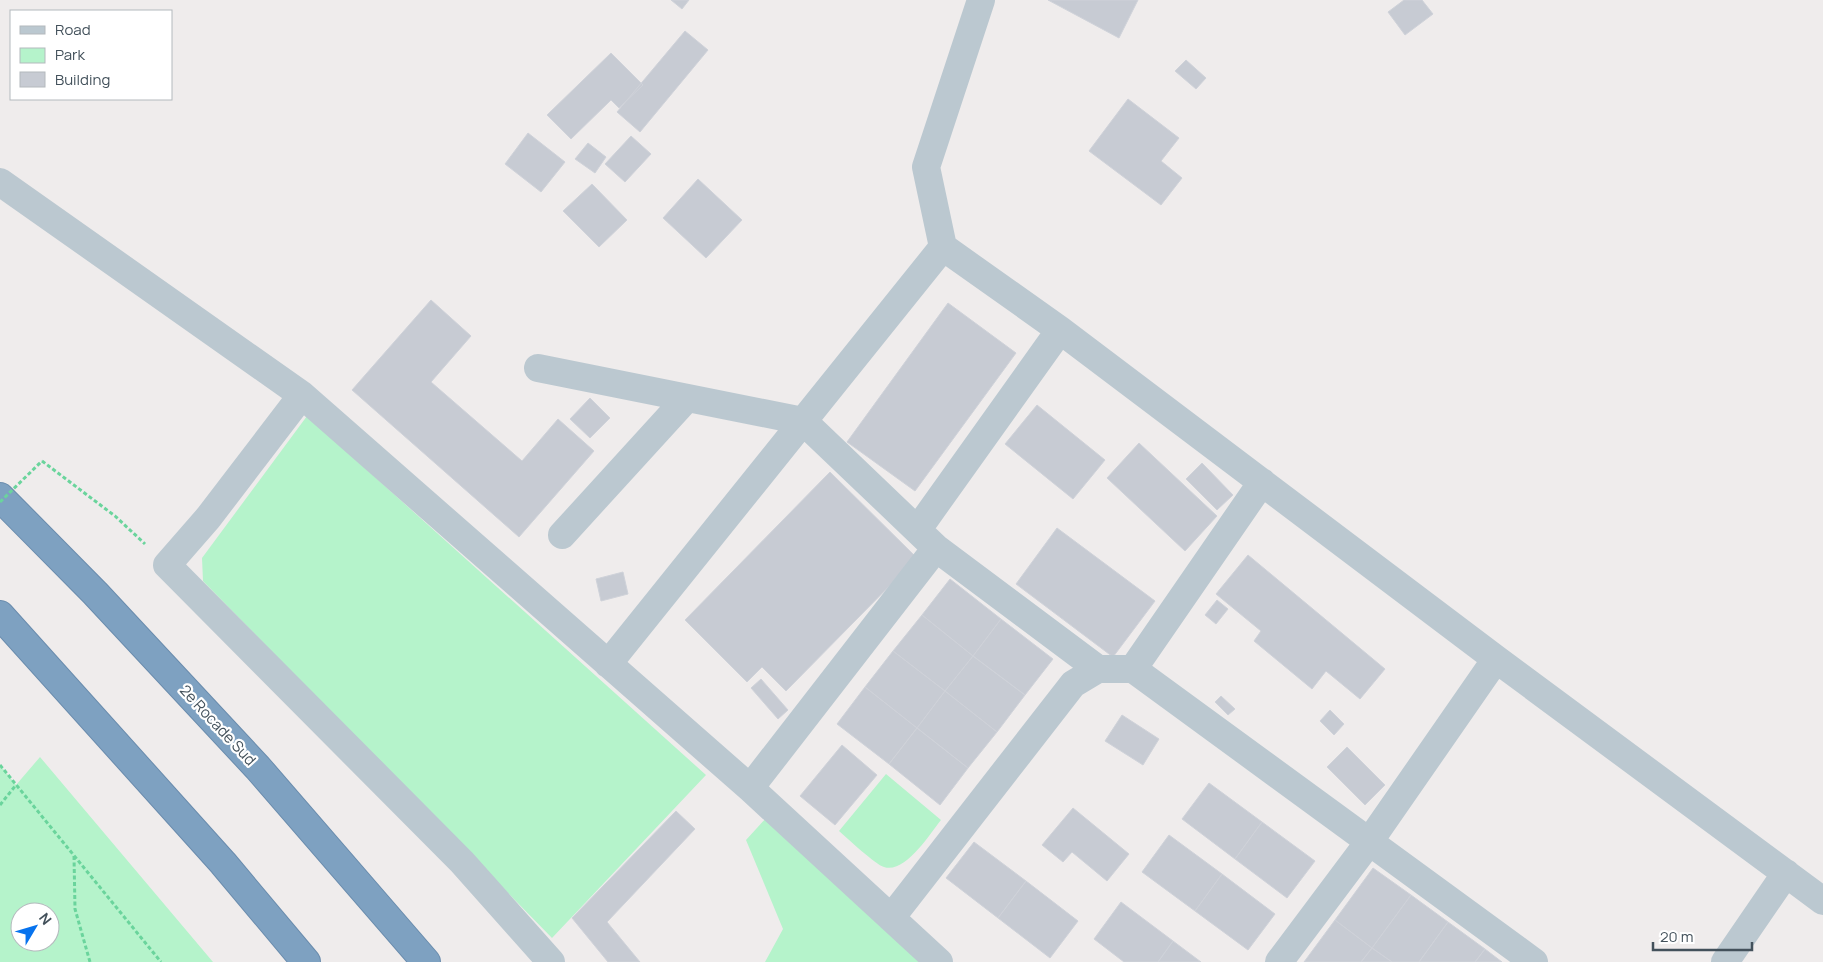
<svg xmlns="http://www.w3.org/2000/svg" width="1823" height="962" font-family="Manrope,sans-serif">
<rect width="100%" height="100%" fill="#efecec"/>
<path fill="#b5f3cb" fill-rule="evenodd" d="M307 416 706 775 552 938 203 581 202 558Z
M40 757 213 962H0V765L16 785ZM20 912H50V942H20Z
M886 774 941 820C929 835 905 874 884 867 876 865 847 838 839 831Z
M767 817 925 962H765L783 929 746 840Z"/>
<path fill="#c7cbd3" stroke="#cfd2d9" d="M671 0H689L682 9Z
M1048 0H1138L1119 38Z
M1404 0H1422L1433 14 1405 35 1388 12Z
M685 31 708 50 640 132 617 112Z
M611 53 643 85 619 108 611 100 571 139 547 115Z
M1186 60 1206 78 1196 89 1175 71Z
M1128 99 1179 138 1161 161 1182 178 1161 205 1089 151Z
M528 133 565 162 541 192 505 164Z
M631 136 651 154 625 182 605 164Z
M588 143 606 157 595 173 575 159Z
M698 179 742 220 706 258 663 218Z
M592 184 627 220 599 247 563 211Z
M431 300 471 336 431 382 522 461 558 419 594 451 519 537 352 390Z
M948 303 1016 353 915 491 847 442Z
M590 398 610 418 590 438 570 419Z
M1037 405 1105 460 1073 499 1005 444Z
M1139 443 1217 516 1185 551 1107 478Z
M1202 463 1233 495 1217 510 1186 479Z
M830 472 917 558 786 691 762 667 747 682 685 620Z
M1057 528 1155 601 1113 657 1016 584Z
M1248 555 1385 669 1360 699 1326 671 1312 689 1254 641 1261 631 1216 594Z
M623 572 628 594 601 601 596 579Z
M950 579 1001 619 973 656 922 615Z
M1217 600 1228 609 1216 624 1205 615Z
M922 615 973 656 945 691 893 651Z
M1001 619 1053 659 1025 695 973 656Z
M893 651 945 691 917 728 865 687Z
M973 656 1025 695 997 732 945 691Z
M761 679 788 710 778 719 751 688Z
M865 687 917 728 889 764 837 724Z
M945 691 997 732 968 768 917 728Z
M1221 696 1235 709 1228 715 1215 702Z
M1330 710 1344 724 1334 735 1320 721Z
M1122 715 1159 739 1143 765 1105 741Z
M917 728 968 768 940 805 889 764Z
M842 745 877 775 835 825 800 796Z
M1347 747 1385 785 1365 805 1327 767Z
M1209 783 1262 822 1235 859 1182 819Z
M1073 808 1129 854 1107 881 1072 852 1063 862 1042 845Z
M676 811 695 829 607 922 640 962H608L572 918Z
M1262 822 1315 861 1287 898 1235 859Z
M1169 835 1222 874 1195 911 1142 872Z
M974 842 1026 881 998 918 946 878Z
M1373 868 1411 895 1372 948 1335 920Z
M1222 874 1275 914 1248 950 1195 911Z
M1026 881 1078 921 1050 958 998 918Z
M1411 895 1448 922 1419 962H1392L1372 948Z
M1121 902 1173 941 1158 962H1124L1094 939Z
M1335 920 1372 948 1361 962H1304Z
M1448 922 1485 949 1475 962H1419Z
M1173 941 1201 962H1158Z
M1372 948 1392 962H1361Z
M1485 949 1502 962H1475Z"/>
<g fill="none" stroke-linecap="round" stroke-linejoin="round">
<defs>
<path id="motorway" d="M0 497 95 593 258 768 426 962
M0 615 223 863 306 962"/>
</defs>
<use href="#motorway" stroke="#6a8cad" stroke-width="30"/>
<path stroke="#6ad49c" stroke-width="3" stroke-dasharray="4 2.5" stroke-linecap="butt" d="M42 461 115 516 145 544
M0 765 161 962
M0 805 16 785
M74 856 75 909 90 962"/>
<path stroke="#bbc8d0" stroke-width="28" d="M981 0 926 167 943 247 1060 330 1496 659 1823 901
M0 182 302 395 750 788 939 962
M538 368 803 421 936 548 1098 669
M302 395 208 518 167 565 462 862 551 962
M918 529 1060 330
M562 535 687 398
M608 664 943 247
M1133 669 1534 962
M750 788 936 548
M891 918 1073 684 1098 669H1133L1262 482
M1279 962 1369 842 1496 659
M1725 962 1786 873"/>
<use href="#motorway" stroke="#7ea1c1" stroke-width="28"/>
<path stroke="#6ad49c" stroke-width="3" stroke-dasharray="4 2.5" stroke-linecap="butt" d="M0 502 42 461"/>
</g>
<g text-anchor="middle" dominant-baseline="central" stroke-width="4.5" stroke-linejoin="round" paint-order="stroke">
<g font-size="15" fill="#43515b" stroke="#fff">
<text transform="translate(218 725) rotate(47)">2e Rocade Sud</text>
</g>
</g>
<rect x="10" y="10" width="162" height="90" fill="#ffffff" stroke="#b4b9bd"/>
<rect x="20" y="26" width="25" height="8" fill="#bbc8d0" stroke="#b4b9bd"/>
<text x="55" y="35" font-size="15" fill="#43515b">Road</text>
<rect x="20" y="48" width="25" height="15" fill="#b5f3cb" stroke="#b4b9bd"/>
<text x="55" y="60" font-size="15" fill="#43515b">Park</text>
<rect x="20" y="72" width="25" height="15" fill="#c7cbd3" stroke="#b4b9bd"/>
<text x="55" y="85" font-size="15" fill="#43515b">Building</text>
<g transform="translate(35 927) rotate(52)"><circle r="24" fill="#ffffff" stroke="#b4b9bd"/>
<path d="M0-4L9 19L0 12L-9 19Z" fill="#0773ee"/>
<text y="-8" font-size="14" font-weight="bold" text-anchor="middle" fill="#43515b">N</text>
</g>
<path d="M1653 942v8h99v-8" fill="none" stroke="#43515b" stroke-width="2.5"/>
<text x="1660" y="942" font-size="15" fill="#43515b" stroke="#ffffff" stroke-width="4" paint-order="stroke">20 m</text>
</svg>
